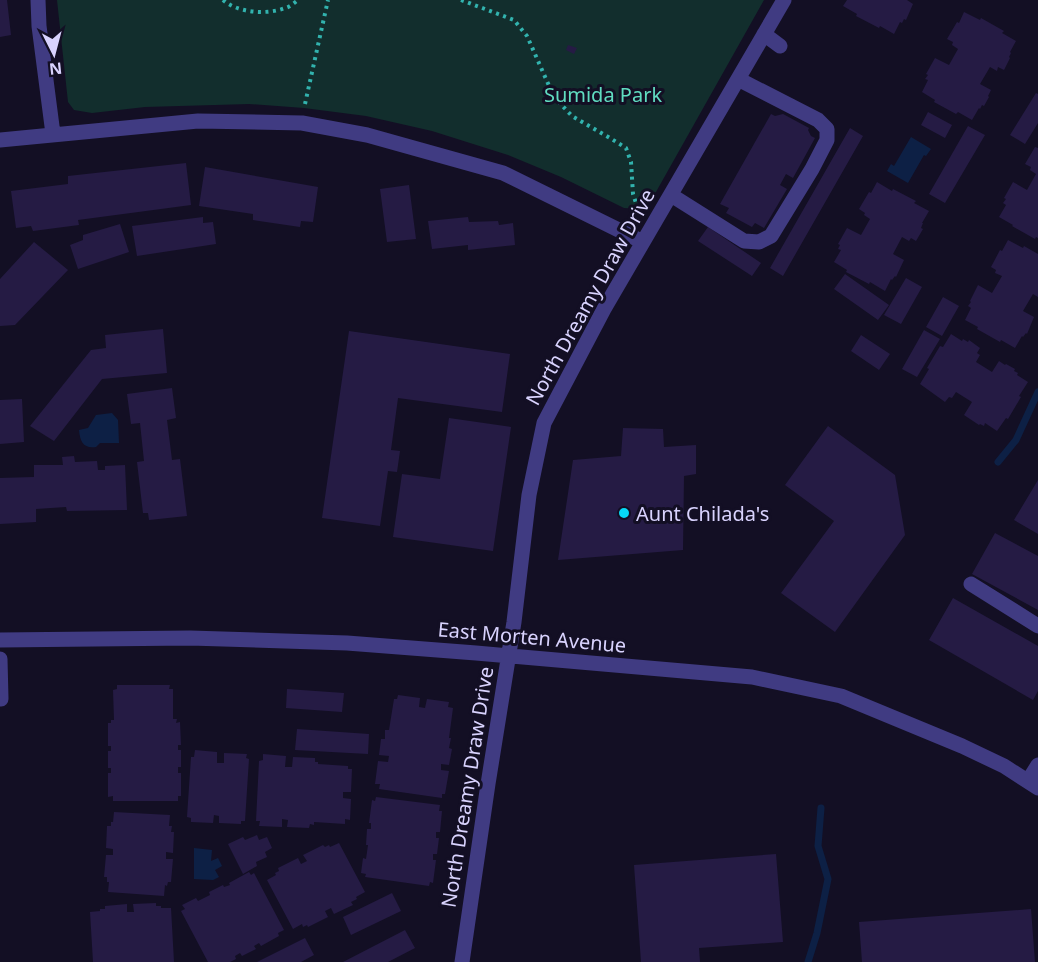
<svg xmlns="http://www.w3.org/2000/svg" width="1038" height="962" font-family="'Noto Sans',sans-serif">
<rect width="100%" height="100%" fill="#130f24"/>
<path fill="#122e2d" d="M57 0H764L652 199 639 209 624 208 561 177 508 155 432 131 366 116 304 108 249 104 145 107 92 113 74 110 68 102Z"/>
<path fill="#0d2045" d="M911 137 931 149 926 156 924 155 908 183 887 171 891 164 894 166Z
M112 413 118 420 119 443H100L96 447C84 449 80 442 79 430L88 428 96 415Z
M194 848 212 850 211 861 218 858 222 866 215 870 219 877 213 880 194 879Z"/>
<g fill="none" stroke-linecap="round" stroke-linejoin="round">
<path stroke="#0d2045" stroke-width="7" d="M998 462 1016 440 1038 392
M808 962 817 933 828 879 818 846 821 808"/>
</g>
<path fill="#251b44" d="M0 0H7L11 35 0 37Z
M847 0H907L913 4 906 20 904 19 902 23 900 22 894 34 880 26 879 28 856 16 857 14 843 6Z
M964 12 980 20 981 18 1004 31 1002 33 1016 41 1010 52 1011 53 1009 57 1010 58 1004 70 998 67 997 71 990 67 980 84 991 90 988 96 989 97 984 106 982 105 980 109 979 108 972 120 958 112 956 114 934 102 935 100 922 92 928 80 925 79 928 75 926 74 935 58 949 65 958 49 952 45 953 42 947 39 957 22 959 23Z
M568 45 577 48 574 54 566 50Z
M1036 93 1038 94V123L1025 144 1010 135Z
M928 112 952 125 945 138 921 125Z
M771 114 775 116 783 114 809 128 808 130 811 136 815 138 793 178 786 174 780 185 787 189 764 228 755 223 752 227 726 213 729 208 720 204Z
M968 126 985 135 945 203 929 194Z
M850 128 863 136 783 276 770 268Z
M1035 147 1038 148V238L1036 237 1035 239 1012 226 1013 225 999 217 1006 205 1003 203 1006 199 1004 198 1013 182 1027 190 1036 174 1030 170 1031 167 1025 164Z
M186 163 191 205 78 220 79 225 33 231 31 226 16 228 11 191 68 184V176Z
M205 167 318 187 313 222 301 221 300 227 253 220V214L199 206Z
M877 182 892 191 893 189 916 201 914 203 929 211 922 223H923L921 228 923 229 916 241 911 238 909 241 902 237 893 254 904 260 896 277 895 276 892 280 891 279 885 291 870 282 869 284 846 272 847 270 834 262 841 250 838 249 840 245 838 244 847 228 861 235 870 219 864 215 865 213 859 209 869 192 871 193Z
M409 185 416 239 387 242 380 189Z
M203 217V223L213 222 216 244 137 256 132 226Z
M468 217 469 222 498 221 499 225 513 223 515 245 468 250V245L432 249 428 221Z
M120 224 129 252 78 269 70 245 83 240V235Z
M708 227 761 263 752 276 698 241Z
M1008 240 1023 248 1024 246 1038 254V297L1033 294 1023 311 1034 317 1027 334 1026 333 1023 337 1022 336 1015 348 1001 340 1000 342 977 329 978 327 965 320 971 308 968 306 971 302 970 301 978 285 992 293 1002 276 995 273 996 270 991 267 1000 250 1002 251Z
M34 242 68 270 15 325 0 326V279Z
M845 274 889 305 878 320 834 289Z
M906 278 922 287 901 324 884 315Z
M943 297 959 306 942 336 926 327Z
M163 329 167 373 102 379 54 441 30 426 91 350 106 348 105 335Z
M924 330 940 339 917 377 902 369Z
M349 331 510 354 502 412 398 398 391 450 400 451 397 472 388 471 380 526 322 518Z
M951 334 962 341 963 339 968 342 969 340 980 348 977 353 980 355 976 362 992 372 999 361 1005 365 1006 364 1015 369 1014 371 1018 373 1017 375 1028 382 1019 396 1021 397 1008 419 1006 418 997 431 985 423 984 426 980 424 979 425 964 415 972 402 956 392 952 398 949 397 945 402 920 384 929 369 927 368 940 346 943 347Z
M861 335 890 354 879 370 851 351Z
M172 388 176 418 167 420 172 460 180 459 187 516 149 520 148 513H143L137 462 144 461 140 423 131 424 127 394Z
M22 399 24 442 0 444V400Z
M449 418 511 427 493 551 393 537 402 474 440 479Z
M828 426 895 475 905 535 835 632 781 593 834 521 785 485Z
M623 428 663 429 664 447 696 445V474L684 476 683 550 558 560 573 460 621 456Z
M74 456 75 462 97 461 98 470H105V466L125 465 127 510 67 511 66 507 36 509V522L0 524V478L34 477V465H63L62 457Z
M1038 480V534L1014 520Z
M995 533 1038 556V610L972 574Z
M953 598 1038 646V691L1033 700 929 640Z
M117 685H170L169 689H173V719H177L176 723 180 722 181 745H178V750H181V767H178V773H181V796H178V801H113V796L108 797V773H111V768H108V751H111V746H108V723H111V720H114L113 690 117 689Z
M287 689 344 693 342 712 286 708Z
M398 695 420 698 419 707 425 708 427 699 449 702 448 707 453 708 449 738H451L449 748 452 749 449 765 441 764V770L449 771 445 794H442V798L379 789 380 784H375L378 761 388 762 389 756 379 755 381 739H385V730H389L394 699H397Z
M297 729 369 734 368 754 295 750Z
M195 750 217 752V763H224V753L247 754 246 758 249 759 245 821H241V824L219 823V816L214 815 213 823 191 822V818L187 817 191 757H194Z
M263 754 286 756 285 767H292L293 757 315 758V762H318V764L348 766V769H352L351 792H343V798L351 799 350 820 345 819V824L314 822V825L310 824 309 828 287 827 288 820 282 819V827L259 826 260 821H256L259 761 263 760Z
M376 797 440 805 439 811H442L440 832H436V838H439L437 854H433V860H436L433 883 430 882 429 886 365 877 366 874 361 873 363 858 366 859 368 845H366L367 829H371V823H369L372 800 375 801Z
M114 812 170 815 169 826H172L171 832H174L173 853 166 852V859H173L171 882H168L167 886 165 885 164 896 108 892 109 882H107V877H104L106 855H113V849L106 848 107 826H111V822H113Z
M257 835 259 840 267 837 272 848 265 852 267 857 256 862 257 866 243 874 228 844 243 837 245 840Z
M339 843 365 892 356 897 357 899 351 902 353 905 334 914 331 908 325 911 328 917 308 927 307 925 303 927 302 924 293 929 267 880 276 875 275 873 279 871 278 868 298 858 301 864 307 861 303 855 323 845 325 847 329 845 330 847Z
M776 854 783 942 699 948 700 962H641L634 865Z
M249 872 251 875 254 873 284 930 278 933 279 936 261 946 259 943 254 946 256 949 242 956 240 953 235 956 236 959 230 962H208L181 911 185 909 182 905 196 898 198 901 210 895 209 892 223 885 224 887 230 885 229 883Z
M392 893 401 911 351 935 343 917Z
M156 903V906H161V908H171L174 962H93L90 912 100 911V909H105V906L127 904V912H134L133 904Z
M1031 909 1035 962H862L859 922Z
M405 930 415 948 388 962H343Z
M305 938 314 955 301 962H257Z"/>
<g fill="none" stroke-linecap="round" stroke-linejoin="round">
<path stroke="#32b3ae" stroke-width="4" stroke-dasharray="3 4.5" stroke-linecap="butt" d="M223 0C238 13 267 15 285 8 290 7 294 3 298 0
M461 0 514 20 527 36 554 97 572 116 610 138 626 148 631 162 633 194 637 206
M305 104 328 0"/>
<path stroke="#403b82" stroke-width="15" d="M38 0 39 26 53 134
M764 34 780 46
M0 140 198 121 302 123 367 135 503 173 643 242
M671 195 744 241 759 242 771 236 812 169 827 140V129L818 120 738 79
M971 584 1038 626
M0 640 190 638 347 643 476 653 752 677 841 696 962 746 1004 766 1038 788
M0 659 1 699
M1028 781 1038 765
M462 962 488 784 514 622 529 495 544 423 604 309 784 0"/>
</g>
<circle fill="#06d8f6" stroke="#130f24" stroke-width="2" cx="624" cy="513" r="6"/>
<g text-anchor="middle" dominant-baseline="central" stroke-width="6" stroke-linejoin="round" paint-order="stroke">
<g font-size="20" fill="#60dcc1" stroke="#130f24">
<text x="603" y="94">Sumida Park</text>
</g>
<g font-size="20" fill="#d9d3fe" stroke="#130f24">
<text transform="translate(590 297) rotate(-61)">North Dreamy Draw Drive</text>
<text transform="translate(532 637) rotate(5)">East Morten Avenue</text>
<text transform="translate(467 787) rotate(-81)">North Dreamy Draw Drive</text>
</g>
<g font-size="20" fill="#d9d3fe" stroke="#130f24" text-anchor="start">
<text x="636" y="513">Aunt Chilada's</text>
</g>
</g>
<g transform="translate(54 54) rotate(174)" stroke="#130f24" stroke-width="4.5" paint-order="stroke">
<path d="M0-4.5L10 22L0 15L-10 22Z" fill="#d9d3fe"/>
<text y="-9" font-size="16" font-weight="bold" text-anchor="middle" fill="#d9d3fe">N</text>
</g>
</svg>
